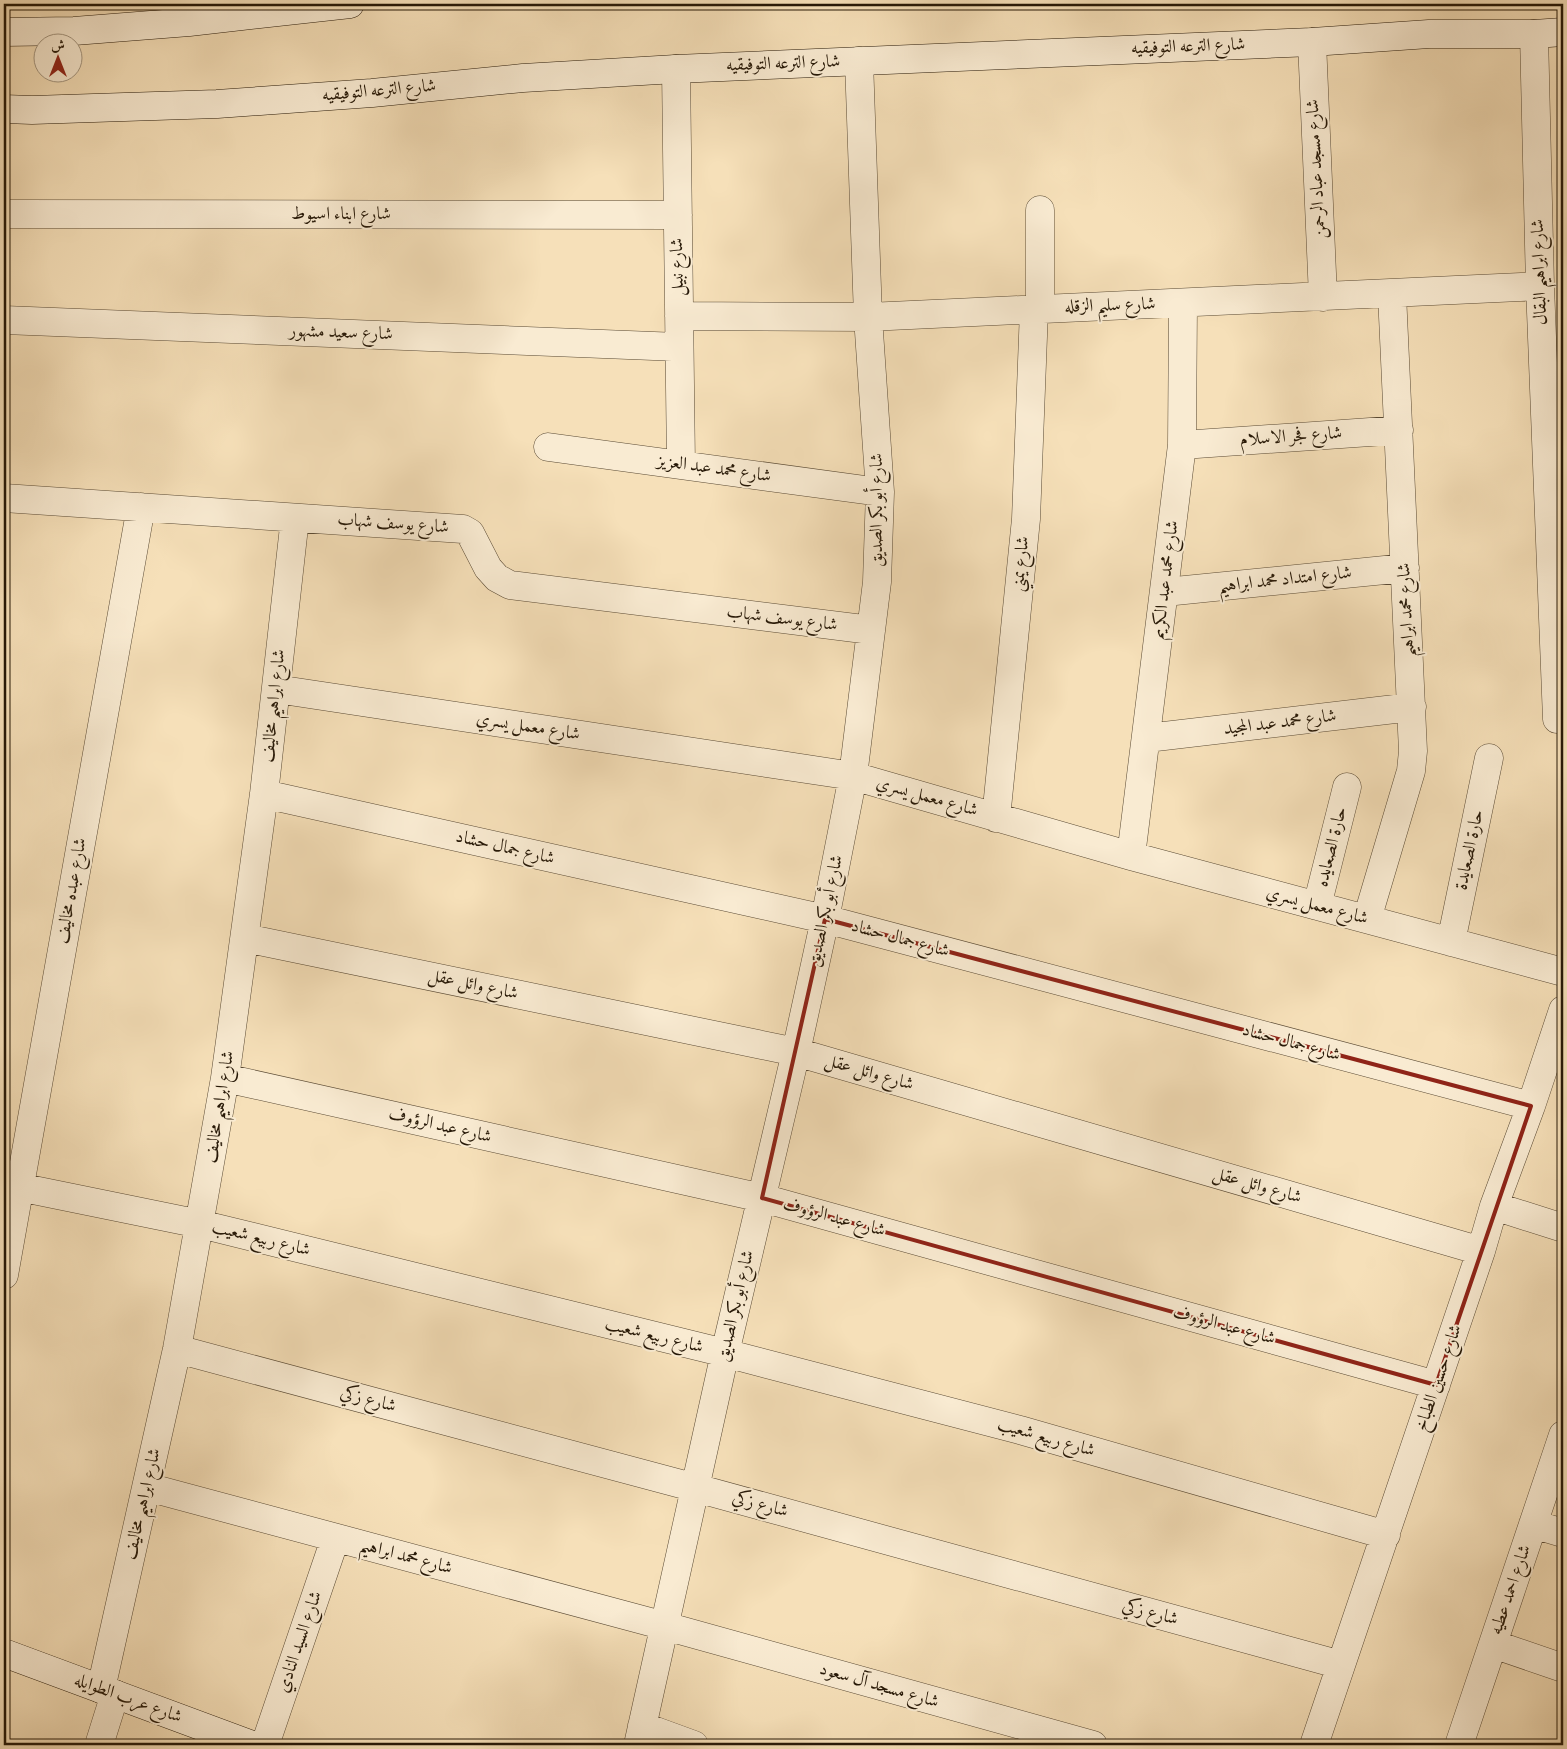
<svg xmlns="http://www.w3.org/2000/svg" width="1567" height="1749" font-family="Vollkorn,Amiri,serif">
<rect width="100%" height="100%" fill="#f6e0b9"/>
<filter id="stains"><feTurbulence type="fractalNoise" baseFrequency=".004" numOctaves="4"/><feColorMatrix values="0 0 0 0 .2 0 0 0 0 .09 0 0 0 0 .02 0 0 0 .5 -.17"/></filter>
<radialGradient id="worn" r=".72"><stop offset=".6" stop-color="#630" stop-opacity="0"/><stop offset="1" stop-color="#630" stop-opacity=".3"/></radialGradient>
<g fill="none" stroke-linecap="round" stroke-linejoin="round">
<defs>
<path id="street" d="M1534 34 1540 286 1557 719
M1312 42 1323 297
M676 69 681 465
M1040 210V309
M4 214 678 215
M679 316 868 317 1540 286
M4 320 679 347
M1182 445 1399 430
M548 447 880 492
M4 498 463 529 470 533 488 568 497 578 510 585 871 630
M1165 592 1405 568
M276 689 853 776 1131 856 1563 972
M1147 738 1412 707
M264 794 825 919 1531 1106
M996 818 1026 519 1034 310
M1131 856 1182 445 1183 303
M1317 906 1347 787
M1367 919 1411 771 1413 751 1392 294
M245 938 796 1052 1481 1251
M1451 942 1489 758
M225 1078 762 1198 1436 1385
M4 1184 200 1224 725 1353 1020 1430 1386 1535
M1494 1206 1563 1228
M4 1275 141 507
M177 1349 696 1488 1341 1665
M147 1487 665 1626 1093 1745
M1533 1524 1563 1533
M1493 1644 1563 1668
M101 1689 177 1349 225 1078 264 794 295 518
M642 1726 694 1745
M99 1745 115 1694
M265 1745 335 1539
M638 1745 725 1353 796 1052 825 919 853 776 877 582 880 492 868 317 859 61
M1314 1745 1481 1251 1494 1206 1531 1106 1563 1010
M1459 1745 1563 1435"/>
<path id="secondary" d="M4 32 74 31 189 22 350 4
M4 109 32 110 217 104 372 93 523 78 676 69 1312 42 1429 34H1534L1563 32
M4 1653 252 1745"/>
</defs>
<use href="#street" stroke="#5a4a34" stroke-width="29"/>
<use href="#secondary" stroke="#261807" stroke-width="29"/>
<use href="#street" stroke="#f9ebd2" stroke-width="28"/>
<use href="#secondary" stroke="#f9ebd2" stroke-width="28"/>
</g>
<path fill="none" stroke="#8f2418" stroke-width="4" stroke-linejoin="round" d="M825 919 1531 1106 1436 1385 762 1198Z"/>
<g text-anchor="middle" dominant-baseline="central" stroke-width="4" stroke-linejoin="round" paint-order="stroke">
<g font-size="18" fill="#261807" stroke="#f9ebd2">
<text transform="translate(1188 47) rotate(-2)">شارع الترعه التوفيقيه</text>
<text transform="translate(783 64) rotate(-2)">شارع الترعه التوفيقيه</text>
<text transform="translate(379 91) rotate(-5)">شارع الترعه التوفيقيه</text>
<text transform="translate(1317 169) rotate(-93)">شارع مسجد عباد الرحمن</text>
<text x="341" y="214">شارع ابناء اسيوط</text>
<text transform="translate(678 267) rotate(-91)">شارع نبيل</text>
<text transform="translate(1540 272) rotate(-92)">شارع ابراهيم البقال</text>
<text transform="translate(1110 306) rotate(-2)">شارع سليم الزقله</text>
<text transform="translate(341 333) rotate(2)">شارع سعيد مشهور</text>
<text transform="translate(1291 437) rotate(-4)">شارع فجر الاسلام</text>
<text transform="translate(714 469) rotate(8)">شارع محمد عبد العزيز</text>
<text transform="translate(877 510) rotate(-90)">شارع أبو بكر الصديق</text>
<text transform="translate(393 524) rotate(4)">شارع يوسف شهاب</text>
<text transform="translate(1021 564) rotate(-84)">شارع يمني</text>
<text transform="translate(1166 580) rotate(-83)">شارع محمد عبد الكريم</text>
<text transform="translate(1285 580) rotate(-6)">شارع امتداد محمد ابراهيم</text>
<text transform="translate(1407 610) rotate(-93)">شارع محمد ابراهيم</text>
<text transform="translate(782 619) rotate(7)">شارع يوسف شهاب</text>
<text transform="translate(274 706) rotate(-84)">شارع ابراهيم مخاليف</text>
<text transform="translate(1280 723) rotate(-7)">شارع محمد عبد المجيد</text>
<text transform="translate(528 727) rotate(9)">شارع معمل يسري</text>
<text transform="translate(927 797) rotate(16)">شارع معمل يسري</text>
<text transform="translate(1332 847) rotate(-76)">حارة الصعايده</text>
<text transform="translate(505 848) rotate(13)">شارع جمال حشاد</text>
<text transform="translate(1470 850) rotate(-78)">حارة الصعايدة</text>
<text transform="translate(72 891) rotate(-80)">شارع عبده مخاليف</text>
<text transform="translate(1317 906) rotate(15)">شارع معمل يسري</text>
<text transform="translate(826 911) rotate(-78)">شارع أبو بكر الصديق</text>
<text transform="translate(900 939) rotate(15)">شارع جمال حشاد</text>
<text transform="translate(473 985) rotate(12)">شارع وائل عقل</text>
<text transform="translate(1291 1043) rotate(15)">شارع جمال حشاد</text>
<text transform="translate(869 1073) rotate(16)">شارع وائل عقل</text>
<text transform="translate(220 1107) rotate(-81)">شارع ابراهيم مخاليف</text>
<text transform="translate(440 1126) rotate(13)">شارع عبد الرؤوف</text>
<text transform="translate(1257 1186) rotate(16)">شارع وائل عقل</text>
<text transform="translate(834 1218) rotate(15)">شارع عبد الرؤوف</text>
<text transform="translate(261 1239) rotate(14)">شارع ربيع شعيب</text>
<text transform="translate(736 1306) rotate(-77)">شارع أبو بكر الصديق</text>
<text transform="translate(1224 1326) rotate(15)">شارع عبد الرؤوف</text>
<text transform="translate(654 1336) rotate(14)">شارع ربيع شعيب</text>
<text transform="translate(1439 1378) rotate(-71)">شارع حسين الطباخ</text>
<text transform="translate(368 1400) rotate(15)">شارع زكي</text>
<text transform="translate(1046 1438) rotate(16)">شارع ربيع شعيب</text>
<text transform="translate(143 1504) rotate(-77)">شارع ابراهيم مخاليف</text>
<text transform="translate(760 1505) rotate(15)">شارع زكي</text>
<text transform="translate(406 1557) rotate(15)">شارع محمد ابراهيم</text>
<text transform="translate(1511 1590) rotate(-71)">شارع احمد عطيه</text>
<text transform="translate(1150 1613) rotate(15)">شارع زكي</text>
<text transform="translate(300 1642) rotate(-71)">شارع السيد النادي</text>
<text transform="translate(879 1686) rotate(16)">شارع مسجد آل سعود</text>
<text transform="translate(128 1699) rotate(20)">شارع عرب الطوايله</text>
</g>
</g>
<rect width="1567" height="1749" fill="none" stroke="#f6e0b9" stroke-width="20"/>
<rect x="5" y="5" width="1557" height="1739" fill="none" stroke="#261807" stroke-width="2.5"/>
<rect x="10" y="10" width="1547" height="1729" fill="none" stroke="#261807"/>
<g transform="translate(58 58)"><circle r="24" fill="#f9ebd2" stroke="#a59781"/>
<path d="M0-4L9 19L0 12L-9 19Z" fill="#8f2418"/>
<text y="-8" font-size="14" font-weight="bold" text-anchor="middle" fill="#261807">ش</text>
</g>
<rect width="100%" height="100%" filter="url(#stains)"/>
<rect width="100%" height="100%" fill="url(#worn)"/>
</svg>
